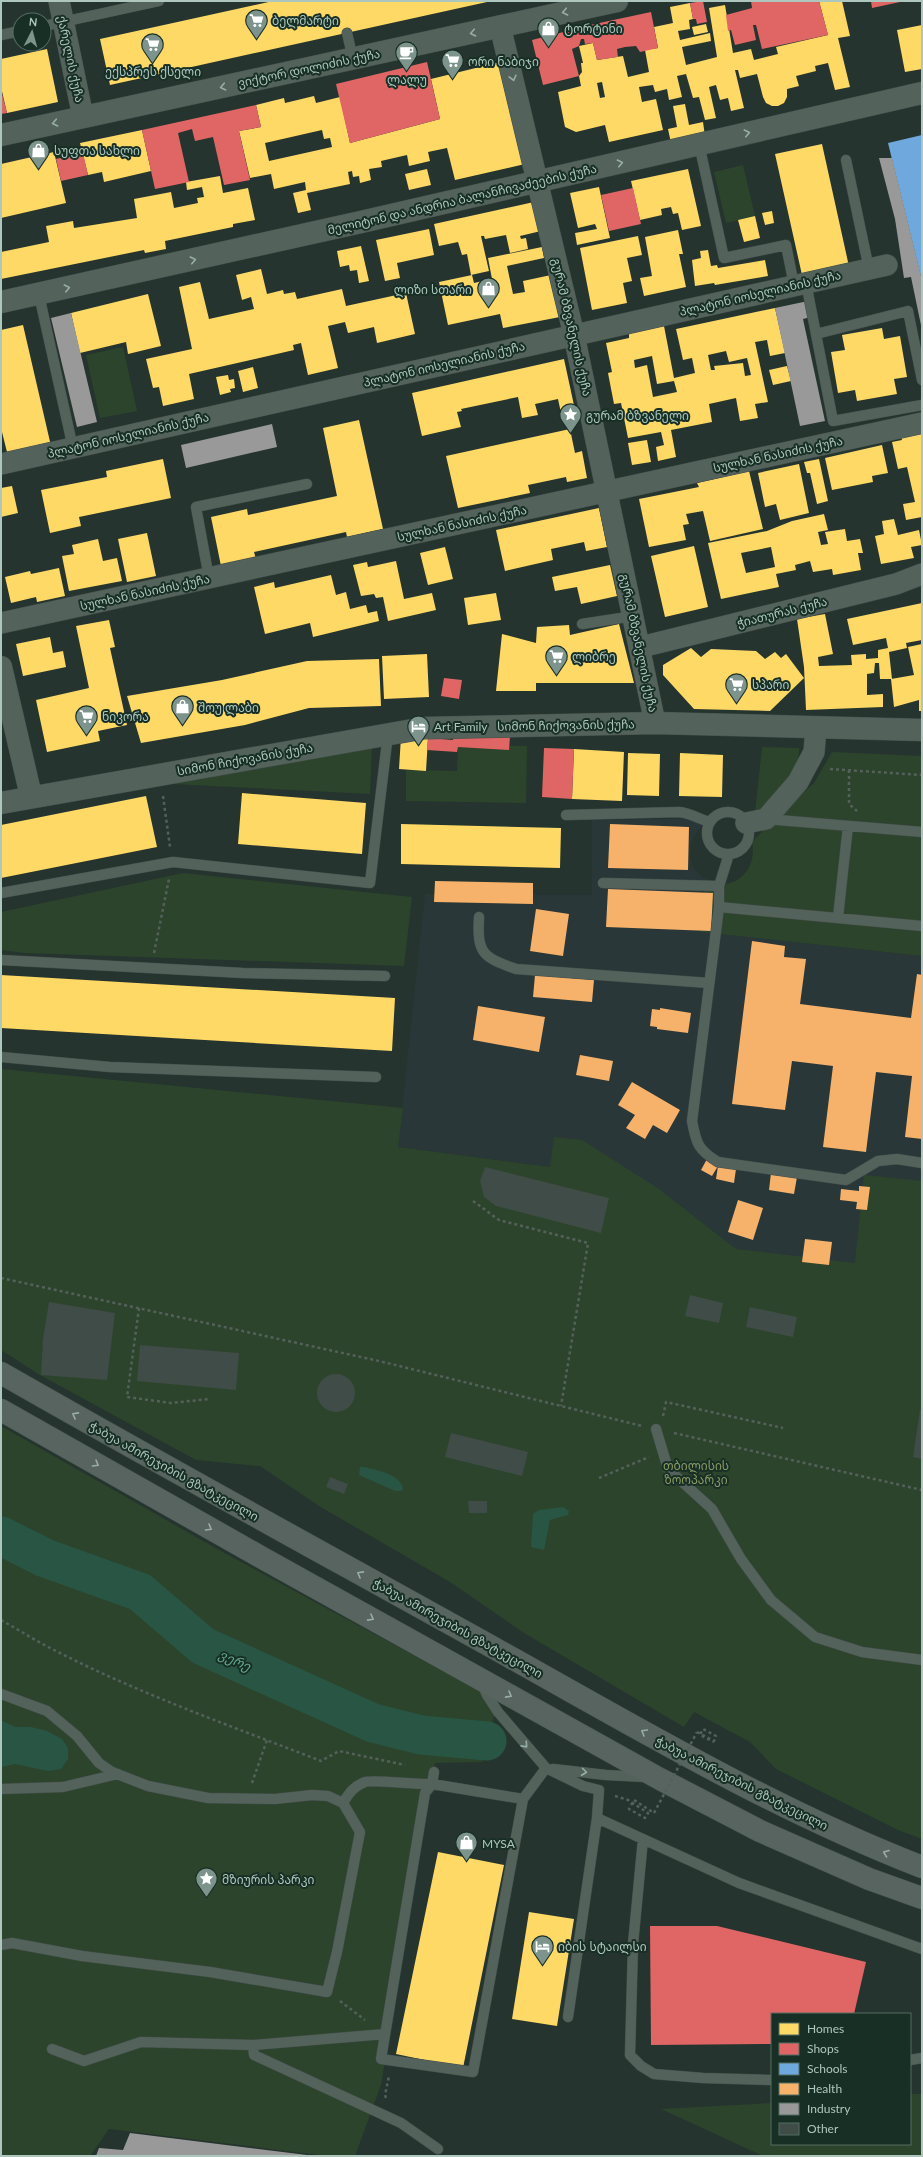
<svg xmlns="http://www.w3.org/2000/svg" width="923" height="2157" font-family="Lato,'Noto Sans Georgian',sans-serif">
<rect width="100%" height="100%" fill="#25342e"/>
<path fill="#2a3739" d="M707 818 693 838 690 847V857L693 867 700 875 705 879 701 932 922 956V1271H839L736 1249 659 1189 550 1167 398 1147 425 894 592 895V820Z"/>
<path fill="#2d442c" d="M743 165 755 216 726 223 714 172Z
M123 347 137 411 100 418 86 355Z
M372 745 370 794 154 783Z
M458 745 527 746 526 803 406 801V770L457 771Z
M762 747 799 748V752L797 773 754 823Z
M832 752 922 756V956L701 932 705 879C733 895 758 870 752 842L781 812 814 783Z
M183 873 412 897 404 966 25 953 1 950V912Z
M1 1069 403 1108 398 1147 550 1167 554 1137 582 1140 659 1189 736 1249 855 1263 864 1175 922 1181V1839L898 1830 776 1769 750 1742 694 1712 684 1727 524 1633 450 1582 319 1506 260 1466 196 1460 40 1375 1 1350Z
M1 1426 219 1550 498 1701 482 1762 435 1763 381 2085 355 2156H328L109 2129 90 2156H1Z
M910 2094H922V2156H763L661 2109 772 2103V2144H910Z"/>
<path fill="#285544" d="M360 1467H364C376 1470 401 1474 403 1489L401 1491H395L359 1475Z
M563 1507 569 1511 568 1515 550 1520 544 1550 531 1547 533 1514 539 1510Z
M1 1720 15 1727H31L47 1731 62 1739 68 1748V1759L61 1769 48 1771 15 1764 1 1767Z"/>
<path fill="#ffd966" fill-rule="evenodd" d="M273 1H487V2L110 85 100 39Z
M819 1H842L850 36 838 38 850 87 835 90 828 63 815 66 816 71 796 76 799 86 787 89V97L784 103 778 106H772L766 103 763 97 757 74 740 78 738 70H735L744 108 731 111 728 98 720 100 716 85 709 87 716 118 705 120 699 97 693 98 686 74 677 76 682 97 669 100 667 89 655 92 653 85 639 87 642 102 656 99 663 130 609 142 605 125 576 132 565 127 558 92 581 86 579 76 582 72 581 63H583L579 46 593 43 597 60 623 56 628 77 649 72 645 50 658 48 654 27 673 23 670 7 690 3 693 19 689 20 690 29 678 31 680 40 710 33 711 41 682 47 686 65 717 57 709 8 725 5 733 53 751 49 754 60 778 54 776 47 828 35ZM602 82 605 97 600 98 597 83Z
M706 24 708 32 694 35 692 27Z
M922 25V69L905 72 897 30Z
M47 49 58 102 7 113 1 87V59Z
M500 62 525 164 455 180 447 148 428 152 430 161 409 166 407 155 381 161 382 167 369 169 371 180 360 183 359 176 353 177 352 171 348 172 350 184 307 193 311 210 298 213 293 193 306 190 305 182 274 189 271 174 250 178 239 131 261 127 256 105 284 98 285 103 314 96 316 103 340 97 350 143 440 119 431 79ZM322 130 324 139 330 138 332 147 269 161 265 143Z
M685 104 689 125 703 122 705 136 671 143 668 129 677 127 673 106Z
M142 130 151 171 104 182 102 172 88 175 80 143Z
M822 144 850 271 802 275 775 154Z
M54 152 66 203 1 218V164Z
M427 169 431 185 409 190 405 174Z
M688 169 701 226 682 230 678 213 673 214 671 207 661 209 662 215 640 220 631 181Z
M220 176 223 193 248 188 255 220 233 224V227L165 241 166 249 145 253 144 250 1 279V252L49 242 46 226 73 221 74 228 137 218 134 199 171 192 174 208 198 203 197 198 204 197 202 187 187 190 186 182Z
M599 187 610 238 577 245 575 233 597 229 595 224 578 228 570 193Z
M534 202 541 231 520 236 521 239 526 238 528 249 510 253 506 235 485 239 484 236H481L489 271 471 275 467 254 462 255 458 242 439 246 434 224Z
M772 211 774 223 765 225 762 213Z
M755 216 760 238 744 242 738 220Z
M429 229 434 255 397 263 400 278 385 281 376 240Z
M678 230 683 254H679L686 287 644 296 640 278 652 276 645 237Z
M638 236 642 255 627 258 632 281 623 283 627 303 592 310 580 248Z
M361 246 369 281 359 283 357 270 350 271 349 265 340 267 337 251Z
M542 247 544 258 507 266 513 294 525 292 523 281 551 275 560 317 503 328 500 314 448 325 439 282 472 275 474 283 492 279 488 258Z
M708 250 711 266 717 265 718 268 765 260 768 276 715 285 714 283 695 286 692 260 701 258 700 251Z
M261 269 267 294 283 290 284 294 295 292 297 299 342 289 346 306 406 293 415 334 377 343 374 327 348 333 345 322 328 326 338 368 308 375 301 343 293 345 294 350 189 374 194 399 163 406 159 387 153 388 146 359 192 349 179 287 200 282 209 319 254 309 251 297 242 300 236 275Z
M148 294 161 346 128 354 126 342 80 353 71 313Z
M775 308 785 353 770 356 767 340 755 342 768 402 755 404 758 418 740 421 736 398 709 404 712 422 671 430 676 457 658 461 656 447 664 445 661 432 628 438 621 403 614 404 608 373 612 372 606 343 629 338V333L664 326 674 378 695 373 692 358 683 360 676 329ZM726 351 729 362 747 358 751 375 745 376 743 363 714 366 715 370H711L708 355ZM652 356 657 384 674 381 677 392 653 397 647 365 635 368 634 360Z
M23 325 51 446 8 456 1 428V330Z
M882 328 884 339 900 336 907 377 894 379 897 394 857 401 855 390 838 393 831 352 845 350 842 335Z
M564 359 575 410 561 413 558 399 535 404 538 415 522 418 518 397 461 409 462 411 457 412 461 427 422 436 412 393Z
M787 366 791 381 773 385 769 370Z
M253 367 258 388 243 392 238 371Z
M228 375 229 380 234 379 235 388 230 389 231 392 220 395 216 377Z
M359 420 383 529 347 537 346 532 254 552 256 559 221 566 211 517 247 509 248 515 337 496 323 428Z
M570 429 575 453 582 451 587 478 567 482 566 477 528 485 530 493 458 508 446 456Z
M921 429 922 517 906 520 903 504 915 502 907 467 898 469 892 442 902 440 900 433Z
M647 440 651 462 632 465 628 443Z
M882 445 888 473 872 476 873 482 832 490 825 458Z
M163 459 171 498 79 517 81 526 50 533 41 490 107 477 106 471Z
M819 459 828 501 817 504 810 473H807L804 462Z
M799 464 809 513 780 520 776 504 765 507 758 473Z
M749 471 763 529 710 541 703 511 686 514 689 524 683 525 686 540 649 547 639 499 699 487 697 483Z
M12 486 18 513 1 517V488Z
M599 508 607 547 586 551 584 542 551 549 553 560 505 571 496 530Z
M824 514 828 530 818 532 821 545 828 544 825 532 845 529 847 541 860 539 863 553H858L861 570 833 575 832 569 813 572 810 561 795 565 796 570 776 574 779 587 721 599 708 543 767 531 792 521ZM771 547 775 567 746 573 741 553Z
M894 519 898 535 919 530 922 545 911 547 914 558 881 564 875 536 884 534 882 521Z
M147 533 156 576 127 582 118 539Z
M98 539 103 561 117 558 122 581 69 591 62 556 74 554 72 545Z
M694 546 708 607 665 617 651 556Z
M445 547 453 579 428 585 420 553Z
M396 561 404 599 432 593 436 610 388 621 383 597 376 598 374 594 361 596 353 565 367 562 368 567Z
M610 565 617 596 581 604 577 587 555 591 552 577Z
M59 568 65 596 37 602 36 597 11 603 5 577 30 571 31 574Z
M331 575 336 595 346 592 350 609 366 605 368 613 377 611 379 621 313 637 310 623 265 634 254 587 274 582 275 588Z
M496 593 501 620 468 625 464 598Z
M922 603V640L906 643 907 648 889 652 892 679H880L879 663H875L874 673 867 674V695L883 694V707L806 710 804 667 797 619 825 614 833 654 818 657 819 666 852 665 851 655 866 654V659L878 658V650L888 648 886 638 853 645 847 619Z
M109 620 115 647 110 648 127 725 98 731 100 741 47 752 36 700 89 688 76 626Z
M619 624 634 683H536V691H496L502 634 536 643 537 627 569 625 570 635Z
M50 637 53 653 63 651 66 667 23 676 16 644Z
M922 644V711H919V700L894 707 891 679 914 675 908 647Z
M691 648 701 657 711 649 756 651 765 659 775 652 781 658 786 654 804 678 770 711 694 709 663 675V665Z
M427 654 429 697 384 699 382 656Z
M379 659 381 706 309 708 245 725 141 743 127 696 222 680 307 661Z
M401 737 428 738 426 771 399 769Z
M574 749 624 752 622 801 572 799Z
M628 753 660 754 659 796 627 795Z
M680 753 723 755 722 797 679 796Z
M242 793 366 803 362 854 238 844Z
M146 796 157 847 1 878V825Z
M401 824 561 828 560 868 401 864Z
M1 975 395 998 392 1051 1 1028Z
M438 1852 504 1865 463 2068 396 2054Z
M529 1912 574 1919 557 2026 512 2019Z"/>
<path fill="#e06666" d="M703 1 707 22 697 24 696 19H693L690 3Z
M751 1H819L828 35 762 49 756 25H753L756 40 735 45 731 30 728 31 726 15 752 8Z
M871 1H900V2L872 8Z
M651 12 658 48 640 52 636 46 625 47 617 49 618 57 597 60 593 43 585 44 584 39H581L579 46 572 49 579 76 543 85 532 40 583 27 586 35 591 34 590 25Z
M427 62 440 119 350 143 336 84Z
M1 90 7 113 1 114Z
M256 105 261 127 239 131 250 180 224 185 213 137 195 141 192 129 178 133 189 182 155 189 142 130Z
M83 153 88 175 61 181 56 159Z
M633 188 641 224 609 231 601 195Z
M444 678 462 680 459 699 441 696Z
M453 733 510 736 509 750 458 747 457 752 427 750 428 738 453 740Z
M544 748 574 749 572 799 542 797Z
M650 1926H717L866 1962 854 2014H772V2044L651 2045Z"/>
<path fill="#6fa8dc" d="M922 135V277H921L888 143Z"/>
<path fill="#f6b26b" d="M610 824 689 827 688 870 608 868Z
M435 881 533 883V904L434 902Z
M608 889 713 893 711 931 606 927Z
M536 909 569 914 563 956 530 951Z
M752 941 785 946 784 957 806 959 800 1004 911 1018 917 974 922 975V1139L905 1137 912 1076 876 1072 866 1152 823 1147 833 1066 792 1061 785 1110 732 1104Z
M535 975 594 980 592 1002 533 997Z
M478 1006 545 1017 539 1052 473 1040Z
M660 1008 691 1013 688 1033 657 1029V1027L650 1026 652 1009 660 1010Z
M580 1055 613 1061 609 1081 576 1075Z
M632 1082 680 1110 667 1133 653 1125 645 1139 626 1128 635 1115 618 1105Z
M707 1159 718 1166 712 1176 701 1170Z
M718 1166 736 1169 734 1183 716 1179Z
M771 1173 797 1177 794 1194 769 1190Z
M859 1186 870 1187 867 1210 856 1209 857 1202 840 1200 841 1189 859 1191Z
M738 1200 763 1208 753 1240 728 1232Z
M805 1239 832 1242 829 1265 802 1262Z"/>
<path fill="#999" d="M879 158H892L922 280V330L911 277 904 278 895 219Z
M808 301 811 317 803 319 825 421 800 426 775 308Z
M71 313 97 422 77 427 51 318Z
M272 424 277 447 186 468 181 445Z
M130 2133 307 2155V2156H96L99 2148 123 2150Z"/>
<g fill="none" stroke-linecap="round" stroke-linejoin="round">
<path stroke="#285544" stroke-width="39" d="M1 1536 45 1558 140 1592 203 1646 373 1723 421 1735 487 1741"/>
</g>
<path fill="#3f4c47" d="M485 1167 609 1198 601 1233 496 1206 484 1197 480 1181Z
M690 1295 723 1303 719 1323 685 1316Z
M49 1302 115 1313 107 1380 41 1375 43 1339Z
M750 1307 797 1317 793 1337 746 1327Z
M140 1345 239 1353 236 1390 137 1381Z
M317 1393a19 19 0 1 1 38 0a19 19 0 1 1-38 0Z
M920 1410H922V1459L913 1457Z
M451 1433 528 1452 522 1476 445 1457Z
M330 1477 348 1484 344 1494 326 1487Z
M468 1501H487V1513H469Z"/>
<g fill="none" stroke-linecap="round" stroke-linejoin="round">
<defs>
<path id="service" d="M44 26 159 1
M347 33 353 59
M1 35 20 31
M699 144 724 258 786 245 794 285
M846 160 869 269
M806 283 833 421 922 405
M39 295 73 448
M816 334 908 311 922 380
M209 578 196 507 307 484
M582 624 634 616
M707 833a21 21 0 1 1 42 0a21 21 0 1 1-42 0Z
M566 815 679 812C690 813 699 819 710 822
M766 819 922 832
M729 854 719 886V907L692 1121C696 1143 698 1150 718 1162L846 1180 878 1161 897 1159 922 1163
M603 883 719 886
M1 893 173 862 370 883 388 734
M719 907 922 926
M479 917C477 953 482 957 516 969L709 983
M838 917 848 826
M1 960 243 973 385 976
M1 1057 110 1067 376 1077
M656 1429 668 1469 712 1509 741 1559 771 1600 815 1637 862 1652 922 1660
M482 1684 487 1695 498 1712 546 1768 583 1786 599 1790 597 1818 568 2017
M1 1694 47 1711 77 1736 99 1763 112 1772 148 1786 208 1798 275 1799 312 1795 328 1796 343 1803 360 1832 337 1952 327 1992 210 1972 82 1956 12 1943 1 1945
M553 1769 606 1775 645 1777
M432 1784 523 1799 473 2072 381 2059 425 1793Z
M1 1789 63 1787 118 1774
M523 1799 546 1768
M343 1803C349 1793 354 1786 365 1782 372 1779 418 1785 432 1784L434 1772
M597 1818 739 1883 922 1949
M643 1839 633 1944 630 2055 641 2066 654 2074 703 2078 772 2080
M253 2045 254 2055 401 2123 438 2149
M52 2049 84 2061 141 2042 253 2045 385 2034
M910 2060 922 2058"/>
<path id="minor" d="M59 1 83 117
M500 26 574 335 655 723
M1 464 887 265
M1 623 922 423
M641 647 896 584 922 574
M746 823 766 819 798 782 814 752 816 728"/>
<path id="tertiary" d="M1 135 617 1
M1 302 361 222 922 93
M1 667 31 796
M1 803 424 728 655 723 922 730"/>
<path id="primary" d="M1 1373C167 1468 334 1559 501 1652 639 1729 775 1810 922 1867
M1 1410 266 1560 660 1779 760 1831 869 1879 922 1898"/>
</defs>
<use href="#service" stroke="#434e4a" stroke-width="11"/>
<use href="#minor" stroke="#434e4a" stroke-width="22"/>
<use href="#tertiary" stroke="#434e4a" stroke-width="23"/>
<use href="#primary" stroke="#42514b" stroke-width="23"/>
<path stroke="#54615b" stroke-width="2.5" stroke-dasharray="3 3" stroke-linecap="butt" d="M830 769 922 775
M849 770V804L857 811
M163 796 170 847
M154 953 169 879
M473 1201 499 1220 588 1243 561 1406
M1 1278 379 1361 642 1426
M139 1308 127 1397 171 1403 209 1399
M663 1416 666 1402 783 1428
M674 1433 922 1490
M599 1478 649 1457
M1 1620C19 1630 36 1641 54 1650 140 1694 231 1726 321 1761L339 1751 405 1765
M697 1732 714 1741 716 1736 703 1729 700 1735 714 1742
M252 1783 267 1740
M615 1796 628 1800 648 1813 645 1818 629 1809 634 1800 654 1813
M340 2001 365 2020
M386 2098 385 2095 389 2076"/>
<use href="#service" stroke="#54625c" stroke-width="10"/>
<use href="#minor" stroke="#54625c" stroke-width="21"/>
<use href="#tertiary" stroke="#54625c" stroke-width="22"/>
<use href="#primary" stroke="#57645f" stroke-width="22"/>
<path stroke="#54615b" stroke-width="2.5" stroke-dasharray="3 3" stroke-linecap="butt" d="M654 1813 697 1732"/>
</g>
<defs><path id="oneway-chevron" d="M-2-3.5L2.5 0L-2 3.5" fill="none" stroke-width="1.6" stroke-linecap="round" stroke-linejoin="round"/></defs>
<g stroke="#97aea6">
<use href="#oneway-chevron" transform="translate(565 12) rotate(168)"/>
<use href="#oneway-chevron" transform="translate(473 33) rotate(168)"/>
<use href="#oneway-chevron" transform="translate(513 78) rotate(76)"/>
<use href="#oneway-chevron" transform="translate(223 87) rotate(168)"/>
<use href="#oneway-chevron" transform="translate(55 123) rotate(168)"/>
<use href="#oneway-chevron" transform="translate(747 133) rotate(-13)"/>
<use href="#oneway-chevron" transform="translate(620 163) rotate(-13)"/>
<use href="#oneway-chevron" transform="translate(193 260) rotate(-13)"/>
<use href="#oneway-chevron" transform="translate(67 288) rotate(-13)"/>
<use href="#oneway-chevron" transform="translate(525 1745) rotate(48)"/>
<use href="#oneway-chevron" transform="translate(584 1772) rotate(7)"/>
</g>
<g stroke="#98aea6">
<use href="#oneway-chevron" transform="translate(75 1415) rotate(-151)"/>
<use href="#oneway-chevron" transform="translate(96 1464) rotate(30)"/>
<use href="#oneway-chevron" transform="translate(209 1528) rotate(30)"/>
<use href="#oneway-chevron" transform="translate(360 1574) rotate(-151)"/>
<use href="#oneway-chevron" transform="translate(371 1618) rotate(29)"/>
<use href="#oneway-chevron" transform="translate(509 1695) rotate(29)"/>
<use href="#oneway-chevron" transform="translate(644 1732) rotate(-150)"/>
<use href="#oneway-chevron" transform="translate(886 1853) rotate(-159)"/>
</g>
<defs>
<symbol id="supermarket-pin" viewBox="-11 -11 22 30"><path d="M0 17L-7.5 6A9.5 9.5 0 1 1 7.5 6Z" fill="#7d948c" stroke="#182f26"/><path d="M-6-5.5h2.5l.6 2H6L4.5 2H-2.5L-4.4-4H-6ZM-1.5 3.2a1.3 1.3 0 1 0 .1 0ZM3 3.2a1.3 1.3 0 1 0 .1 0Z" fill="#fff"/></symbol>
<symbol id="shop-pin" viewBox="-11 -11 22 30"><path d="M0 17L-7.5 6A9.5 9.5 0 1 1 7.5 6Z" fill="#7d948c" stroke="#182f26"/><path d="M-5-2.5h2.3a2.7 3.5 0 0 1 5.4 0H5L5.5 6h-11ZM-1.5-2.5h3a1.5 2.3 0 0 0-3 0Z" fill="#fff"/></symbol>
<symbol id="cafe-pin" viewBox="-11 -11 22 30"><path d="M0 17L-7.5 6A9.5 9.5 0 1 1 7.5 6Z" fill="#7d948c" stroke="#182f26"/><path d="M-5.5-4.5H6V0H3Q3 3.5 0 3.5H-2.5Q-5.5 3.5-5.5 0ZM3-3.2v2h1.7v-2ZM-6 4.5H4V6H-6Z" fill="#fff"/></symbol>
<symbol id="sight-pin" viewBox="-11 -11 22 30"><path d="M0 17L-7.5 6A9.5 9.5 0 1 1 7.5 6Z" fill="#7d948c" stroke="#182f26"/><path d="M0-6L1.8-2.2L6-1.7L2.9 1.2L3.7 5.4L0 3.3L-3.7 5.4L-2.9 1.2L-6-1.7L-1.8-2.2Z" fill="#fff"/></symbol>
<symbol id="hotel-pin" viewBox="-11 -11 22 30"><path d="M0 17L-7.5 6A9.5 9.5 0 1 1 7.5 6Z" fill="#7d948c" stroke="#182f26"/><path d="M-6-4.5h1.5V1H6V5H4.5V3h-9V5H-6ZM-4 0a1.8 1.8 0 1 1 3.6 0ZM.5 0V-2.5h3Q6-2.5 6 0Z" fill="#fff"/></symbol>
</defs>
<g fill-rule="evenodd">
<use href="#supermarket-pin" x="244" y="8" width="25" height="34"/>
<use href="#shop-pin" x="536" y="16" width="25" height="34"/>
<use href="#supermarket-pin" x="140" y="32" width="25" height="34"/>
<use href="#cafe-pin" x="394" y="40" width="25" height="34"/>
<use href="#supermarket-pin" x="440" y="48" width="25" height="34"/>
<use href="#shop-pin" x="26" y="138" width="25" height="34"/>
<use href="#shop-pin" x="476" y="276" width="25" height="34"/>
<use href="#sight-pin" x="558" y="402" width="25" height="34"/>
<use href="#supermarket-pin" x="544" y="644" width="25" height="34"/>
<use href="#supermarket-pin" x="724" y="672" width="25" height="34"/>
<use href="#shop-pin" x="170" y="694" width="25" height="34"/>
<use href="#supermarket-pin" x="74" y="704" width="25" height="34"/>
<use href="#hotel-pin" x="406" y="714" width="25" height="34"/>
<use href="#shop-pin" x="454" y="1830" width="25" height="34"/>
<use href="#sight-pin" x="194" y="1866" width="25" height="34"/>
<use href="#hotel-pin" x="530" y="1934" width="25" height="34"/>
</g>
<g text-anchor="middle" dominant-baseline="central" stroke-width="4" stroke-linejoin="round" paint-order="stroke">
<g font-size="12" fill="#adc7be" stroke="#182f26" text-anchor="start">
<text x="272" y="20">ბელმარტი</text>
<text x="564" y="28">ტორტინი</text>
<text x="468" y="61">ორი ნაბიჯი</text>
<text x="153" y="71" text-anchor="middle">ექსპრეს ქსელი</text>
<text x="407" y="79" text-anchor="middle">ლალუ</text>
<text x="54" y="150">სუფთა სახლი</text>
<text x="472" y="289" text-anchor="end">ლიზი სთარი</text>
<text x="586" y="415">გურამ ბზვანელი</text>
<text x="572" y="656">ლიბრე</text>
<text x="752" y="684">სპარი</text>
<text x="198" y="707">შოუ ლაბი</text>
<text x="102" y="716">ნიკორა</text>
<text x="434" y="726">Art Family</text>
<text x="482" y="1843">MYSA</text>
<text x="222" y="1879">მზიურის პარკი</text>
<text x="558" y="1946">იბის სტაილსი</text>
</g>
<g font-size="12" fill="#adc7be" stroke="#182f26">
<text transform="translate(71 59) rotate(78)">ქარელის ქუჩა</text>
<text transform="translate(309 68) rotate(-12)">ვიქტორ დოლიძის ქუჩა</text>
<text transform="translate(462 199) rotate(-13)">მელიტონ და ანდრია ბალანჩივაძეების ქუჩა</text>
<text transform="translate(760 293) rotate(-13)">პლატონ იოსელიანის ქუჩა</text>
<text transform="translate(572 327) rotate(77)">გურამ ბზვანელის ქუჩა</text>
<text transform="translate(444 364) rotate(-13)">პლატონ იოსელიანის ქუჩა</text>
<text transform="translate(128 435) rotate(-13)">პლატონ იოსელიანის ქუჩა</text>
<text transform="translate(778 454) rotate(-12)">სულხან ნასიძის ქუჩა</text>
<text transform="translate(462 523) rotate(-12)">სულხან ნასიძის ქუჩა</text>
<text transform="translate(145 592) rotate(-12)">სულხან ნასიძის ქუჩა</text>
<text transform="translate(782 612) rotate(-14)">ჭიათურას ქუჩა</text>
<text transform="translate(639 643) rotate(78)">გურამ ბზვანელის ქუჩა</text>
<text transform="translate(566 725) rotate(-1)">სიმონ ჩიქოვანის ქუჩა</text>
<text transform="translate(245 759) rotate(-10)">სიმონ ჩიქოვანის ქუჩა</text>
<text transform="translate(174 1471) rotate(29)">ჭაბუა ამირეჯიბის გზატკეცილი</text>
<text transform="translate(458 1628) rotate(29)">ჭაბუა ამირეჯიბის გზატკეცილი</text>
<text transform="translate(742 1783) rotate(27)">ჭაბუა ამირეჯიბის გზატკეცილი</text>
</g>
<g font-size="12" fill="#8b9a62" stroke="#182f26">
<text x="696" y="1465">თბილისის<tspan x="696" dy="14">ზოოპარკი</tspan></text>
</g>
<g font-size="13" font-style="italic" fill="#62aa8d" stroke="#182f26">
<text transform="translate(235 1660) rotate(24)">ვერე</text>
</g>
</g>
<rect width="923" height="2157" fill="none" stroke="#adc7be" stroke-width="4"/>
<rect x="771" y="2013" width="140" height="132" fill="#182f26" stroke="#546c63"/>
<rect x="779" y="2023" width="20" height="12" fill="#ffd966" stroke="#546c63"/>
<text x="807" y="2033" font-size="12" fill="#adc7be">Homes</text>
<rect x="779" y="2043" width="20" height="12" fill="#e06666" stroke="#546c63"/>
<text x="807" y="2053" font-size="12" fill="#adc7be">Shops</text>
<rect x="779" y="2063" width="20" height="12" fill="#6fa8dc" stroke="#546c63"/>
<text x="807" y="2073" font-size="12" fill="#adc7be">Schools</text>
<rect x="779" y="2083" width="20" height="12" fill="#f6b26b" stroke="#546c63"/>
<text x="807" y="2093" font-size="12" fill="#adc7be">Health</text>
<rect x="779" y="2103" width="20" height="12" fill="#999999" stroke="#546c63"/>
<text x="807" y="2113" font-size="12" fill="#adc7be">Industry</text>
<rect x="779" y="2123" width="20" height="12" fill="#3f4c47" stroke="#546c63"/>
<text x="807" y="2133" font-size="12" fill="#adc7be">Other</text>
<g transform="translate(32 32) rotate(6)"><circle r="19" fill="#182f26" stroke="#546c63"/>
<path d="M0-3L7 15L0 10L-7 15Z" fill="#7d948c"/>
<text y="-6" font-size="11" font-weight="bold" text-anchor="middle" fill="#adc7be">N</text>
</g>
</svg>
